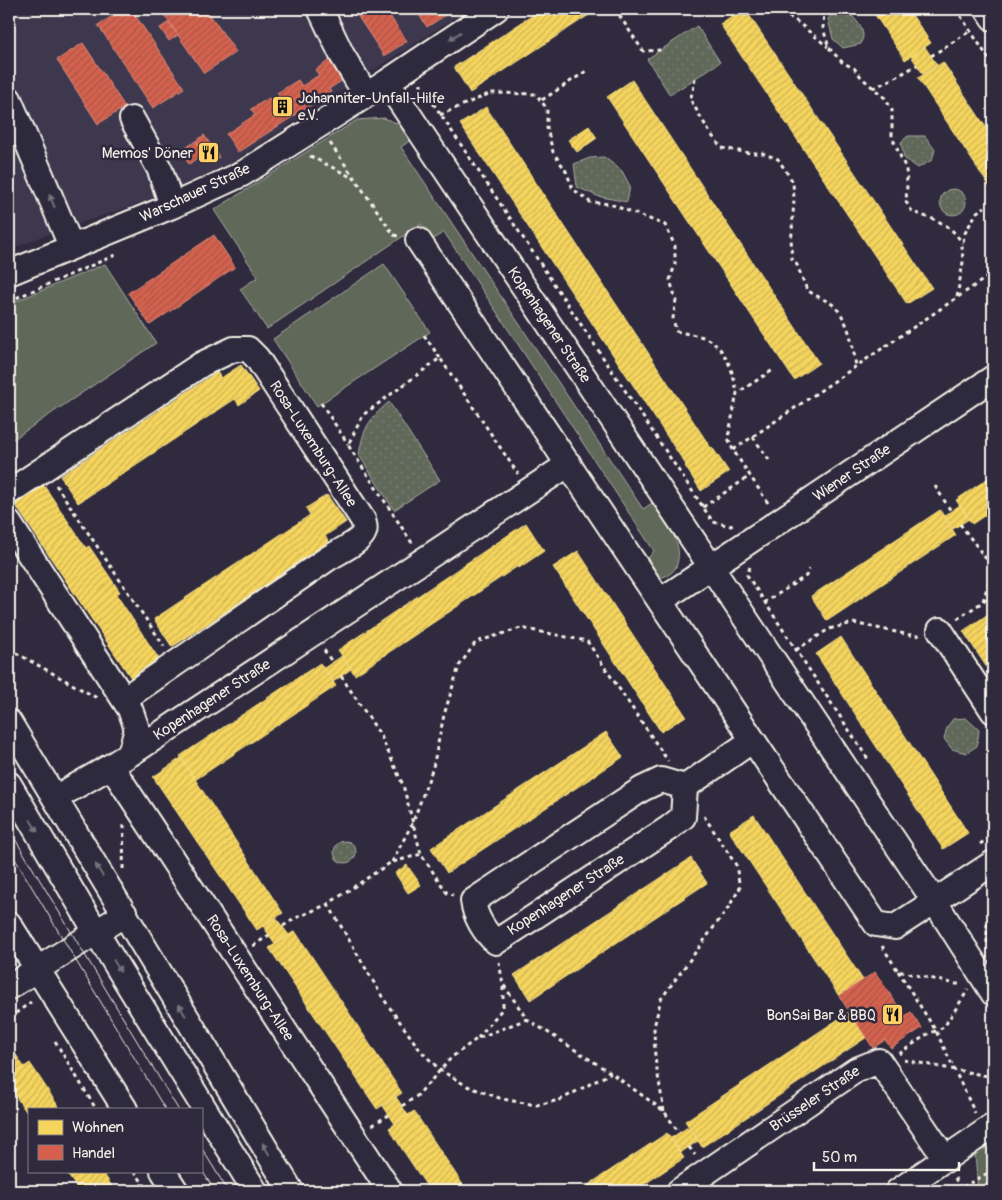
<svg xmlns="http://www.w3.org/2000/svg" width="1002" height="1200" font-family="Pangolin,sans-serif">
<defs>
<pattern id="park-dots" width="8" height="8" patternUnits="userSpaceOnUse" patternTransform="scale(1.25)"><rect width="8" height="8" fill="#61675a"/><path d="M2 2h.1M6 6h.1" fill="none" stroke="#787d72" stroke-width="1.8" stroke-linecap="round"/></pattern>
<pattern id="homes-hatch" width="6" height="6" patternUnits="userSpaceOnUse" patternTransform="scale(1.25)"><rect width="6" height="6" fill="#f6d55c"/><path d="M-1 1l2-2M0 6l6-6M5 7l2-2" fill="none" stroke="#cbb256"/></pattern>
<pattern id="shops-hatch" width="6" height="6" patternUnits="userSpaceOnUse" patternTransform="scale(1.25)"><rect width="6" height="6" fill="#d6604d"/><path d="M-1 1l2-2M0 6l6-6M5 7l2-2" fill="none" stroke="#a5584b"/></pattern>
</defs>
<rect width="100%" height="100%" fill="#2f2a3d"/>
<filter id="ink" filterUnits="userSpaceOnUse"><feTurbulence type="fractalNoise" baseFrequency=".02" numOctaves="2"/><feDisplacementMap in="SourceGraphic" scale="10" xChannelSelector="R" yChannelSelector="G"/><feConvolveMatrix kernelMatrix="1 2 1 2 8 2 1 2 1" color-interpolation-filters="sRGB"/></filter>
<g filter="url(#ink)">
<path fill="#3c384e" d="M9 9H468L231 163 149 200 43 236 9 250Z"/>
<path fill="#61675a" stroke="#aaaca1" d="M384 118 399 124 411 140 401 147 643 509 652 503C664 521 684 541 677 564 674 573 668 576 659 578L652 575 644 563 654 551 444 232 432 240 421 224 267 329 240 289 258 277 214 210 357 120Z
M105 264 156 343 9 442V304Z
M384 264 430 332 317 406 273 339Z
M993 1142V1191H978L975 1154Z"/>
<path fill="url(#park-dots)" stroke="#aaaca1" d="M836 9C848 9 863 24 863 36 863 39 861 41 861 44L843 48 833 39 828 19Z
M697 26 720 62 670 95 647 59Z
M908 136H925L935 150 932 160 918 168 904 158 901 142Z
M604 157 622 171 630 186 627 202 597 196 577 187 574 164 590 158Z
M940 202a13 13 0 1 1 26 0a13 13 0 1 1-26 0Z
M389 402 440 480 394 510 359 455C363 429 368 420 389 402Z
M966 718 979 730 977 746 966 753 952 749 944 739 947 727 953 719Z
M334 852a11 11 0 1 1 22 0a11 11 0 1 1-22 0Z"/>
<path fill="url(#homes-hatch)" stroke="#f5dd86" d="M542 9H598L470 93 454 67Z
M742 9H745L932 288 907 304 720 24Z
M871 9H908L931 43 905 60Z
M925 47 937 65 923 74 911 56Z
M943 62 993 138V192L918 78Z
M632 80 819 363 794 380 607 97Z
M486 107 711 448 712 447 729 472 701 491 685 466 686 465 460 124Z
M589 126 597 138 577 152 568 140Z
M241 365 259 391 239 405 235 399 78 503 60 476 217 372 221 378Z
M993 475V510L972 524 956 500Z
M43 484 86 548 89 546 120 592 116 594 159 659 131 678 14 503Z
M327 495 346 522 325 536 330 543 172 647 154 619 310 515 306 508Z
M960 505 969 519 953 529 944 516Z
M940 510 956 535 827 621 811 596Z
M526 523 544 551 519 568 518 566 355 675 338 650Z
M578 551 686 716 661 732 553 567Z
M987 615 993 624V677L963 631Z
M841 637 968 833 943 849 816 654Z
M342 656 351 669 333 682 324 668Z
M320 663 336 686 195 780 180 756Z
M606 732 623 757 447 873 431 848Z
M181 758 283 913 257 930 153 777Z
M754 815 863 980 839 996 729 831Z
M691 858 707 883 530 1000 514 975Z
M407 865 421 885 408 893 395 873Z
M276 918 289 935 275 944 263 926Z
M295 931 402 1093 377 1109 269 948Z
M849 1012 867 1037 702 1147 685 1121Z
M9 1044 24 1067 9 1077Z
M30 1063 42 1081 60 1109H29V1116L9 1086V1077Z
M396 1097 408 1115 395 1124 383 1106Z
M414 1111 467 1191H430L402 1149 389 1128Z
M688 1127 698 1141 680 1153 671 1138Z
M667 1133 684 1158 634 1191H579Z
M65 1171H102L115 1191H79Z"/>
<path fill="url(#shops-hatch)" stroke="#df8c7c" d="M124 9H131L184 88 153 108 98 25Z
M160 9H206L236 52 204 73Z
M353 9H385L407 41 384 56Z
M415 9H455L427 27Z
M169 22 178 35 169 41 160 28Z
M83 43 125 107 98 124 57 60Z
M333 58 346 78 329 89 331 92 238 152 226 134 255 115 251 109 269 98 273 104 281 99 277 93 298 80 302 86 319 75 315 70Z
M204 135 219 157 211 163 196 141Z
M196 141 204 153 189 164 181 151Z
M214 235 235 267 150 325 128 293Z
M875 972 905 1016 911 1012 922 1028 891 1048 885 1040 873 1048 839 996Z"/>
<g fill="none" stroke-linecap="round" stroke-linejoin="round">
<defs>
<path id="minor" d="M320 9 342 55 366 95
M987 9 993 18
M387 82 935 902 993 993
M9 99 71 246
M132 119 160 170 172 206
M418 240 876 924 895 927 993 863
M9 273 172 206 242 174 387 82 496 9
M9 492 202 364 234 349H248L257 358 363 520C364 524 366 528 364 532 361 542 336 553 327 559L124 699
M9 523 130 709 137 729 130 754 111 766 390 1191
M660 601 993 378
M940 630 993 711
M9 722 291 1191
M130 754 569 464
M661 780 685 787 683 817 669 828 496 942C484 932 475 916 473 901L642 789Z
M9 784 96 932 255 1191
M685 787 753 740
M55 798 111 766
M9 924 125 1109
M9 987 125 914
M163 1171 176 1191
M679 1191 856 1070 879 1061 946 1160
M898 1191 993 1126"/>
</defs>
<use href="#minor" stroke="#f4f1e8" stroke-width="28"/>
<path stroke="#f4f1e8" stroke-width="3" stroke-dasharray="4 4" stroke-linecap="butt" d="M615 9 643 51 661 50
M774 9 795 20 828 47
M824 9 823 28 829 48 843 63 854 68 862 78 885 98 892 110V137L906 169 907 185 906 202 911 210 918 214 936 220 950 228 963 243
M956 9 993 65
M931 56 970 31
M695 78 693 91 690 99 710 133 722 148 750 153H762L778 159 793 182 794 199 791 247 792 259 797 265 807 290C815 296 824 299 832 304 849 318 853 346 856 367
M421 83V85L713 522 731 526 734 524
M873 88 898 76 917 65
M542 100 588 70
M440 115 491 93 536 94 547 109V128L553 152 566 171 573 189 590 202 610 204 665 225 675 246V264L670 280 676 300 673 318 676 331C685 334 694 334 703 337 726 346 733 371 737 393
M330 143 394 235 398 236
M310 156 353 178
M957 297 963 262 962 246 965 233 977 212 985 207
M9 301 118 254
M424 335 440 358
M321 403 348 444
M753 437 769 460
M733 450 728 438 737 393 773 370
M56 485 164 646
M935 486 951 511
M768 503 733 450 993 273
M703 507 750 476
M960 524 993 568
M412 543 348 445 363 415 440 358 518 474
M750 567 747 575 868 759
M983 601 993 568
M764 603 806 576 809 569
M957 619 993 595
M9 649 97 698
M324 650 332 662
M796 650 829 629 853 623 915 636 920 635
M341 676 381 736 403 785 421 854
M980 844 993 835
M392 862 413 822 433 767 444 715 459 666 476 642 521 628 587 641 668 761
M123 869 124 825
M328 904 383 998 420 1050 440 1070 467 1086 502 1099 536 1105 560 1100 611 1073
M283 926 296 918 328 904 390 863 421 854 447 893 453 895
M987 943V925L993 915
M253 946 269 935
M882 946 898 971 956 984H962
M499 962 503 984 527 1019 611 1073 664 1111 679 1133
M898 971 936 1031 975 1113
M9 1018 31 1002
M478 1038 503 1008V985
M55 1041 96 1109
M899 1054 926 1035 944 1027 968 990
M904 1060 993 1077
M402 1106 417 1096 452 1057 478 1038 527 1019
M664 1111 655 1058 654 1027 661 999 728 908 740 888 736 865 704 816
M372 1125 389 1115
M689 1147 695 1155
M134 1171 146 1187
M955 1178 962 1191
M134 1191 143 1184
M956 1191 993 1170"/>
<use href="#minor" stroke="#2f2a3d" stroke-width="24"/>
<path stroke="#f4f1e8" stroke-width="1" d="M9 829 178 1109
M9 849 165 1109
M201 1147 228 1191
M201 1169 215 1191"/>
</g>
<defs><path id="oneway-solid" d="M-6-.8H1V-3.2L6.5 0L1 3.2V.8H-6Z" transform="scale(1.25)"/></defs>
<g fill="#747079">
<use href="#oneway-solid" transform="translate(455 36) rotate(146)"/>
<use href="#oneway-solid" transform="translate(52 201) rotate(-112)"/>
<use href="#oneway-solid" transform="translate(34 826) rotate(59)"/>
<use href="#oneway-solid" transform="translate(99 870) rotate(-121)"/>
<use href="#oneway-solid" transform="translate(117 966) rotate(59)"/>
<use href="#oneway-solid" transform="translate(182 1010) rotate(-121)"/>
<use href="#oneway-solid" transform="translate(266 1149) rotate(-121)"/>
</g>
</g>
<defs>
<symbol id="building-square" viewBox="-11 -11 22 22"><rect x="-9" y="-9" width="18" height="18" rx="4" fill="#ffd166" stroke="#2f2a3d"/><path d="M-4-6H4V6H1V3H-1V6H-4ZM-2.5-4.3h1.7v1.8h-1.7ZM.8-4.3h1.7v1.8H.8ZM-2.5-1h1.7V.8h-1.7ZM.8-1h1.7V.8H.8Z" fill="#111"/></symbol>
<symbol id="restaurant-square" viewBox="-11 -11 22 22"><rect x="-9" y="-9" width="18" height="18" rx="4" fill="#ffd166" stroke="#2f2a3d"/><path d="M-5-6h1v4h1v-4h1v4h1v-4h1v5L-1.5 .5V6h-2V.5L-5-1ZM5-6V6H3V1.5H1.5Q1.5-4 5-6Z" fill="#111"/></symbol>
</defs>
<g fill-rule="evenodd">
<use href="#building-square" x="270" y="94" width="25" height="25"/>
<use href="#restaurant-square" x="196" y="140" width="25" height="25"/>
<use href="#restaurant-square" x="880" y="1002" width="25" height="25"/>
</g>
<g text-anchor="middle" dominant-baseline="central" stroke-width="5" stroke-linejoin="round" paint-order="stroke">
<g font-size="15" fill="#f4f1e8" stroke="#2f2a3d" text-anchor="end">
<text x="298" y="98" text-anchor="start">Johanniter-Unfall-Hilfe<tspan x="298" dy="17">e.V.</tspan></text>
<text x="193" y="153">Memos' Döner</text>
<text x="876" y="1015">BonSai Bar &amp; BBQ</text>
</g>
<g font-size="15" fill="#f4f1e8" stroke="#2f2a3d">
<text transform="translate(195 193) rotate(-25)">Warschauer Straße</text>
<text transform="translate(549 325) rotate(56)">Kopenhagener Straße</text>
<text transform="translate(313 444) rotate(57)">Rosa-Luxemburg-Allee</text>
<text transform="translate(852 473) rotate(-34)">Wiener Straße</text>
<text transform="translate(212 700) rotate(-33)">Kopenhagener Straße</text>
<text transform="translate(566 895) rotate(-33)">Kopenhagener Straße</text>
<text transform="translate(250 978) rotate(57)">Rosa-Luxemburg-Allee</text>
<text transform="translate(815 1099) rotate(-34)">Brüsseler Straße</text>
</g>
</g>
<rect width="1002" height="1200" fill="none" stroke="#2f2a3d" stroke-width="30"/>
<rect x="15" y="15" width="972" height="1170" fill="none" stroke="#f4f1e8" stroke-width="2" filter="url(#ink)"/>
<rect x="28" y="1108" width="175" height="65" fill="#2f2a3d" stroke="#7e7a81"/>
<rect x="38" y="1120" width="25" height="15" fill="#f6d55c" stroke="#7e7a81"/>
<text x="72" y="1132" font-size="15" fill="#f4f1e8">Wohnen</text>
<rect x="38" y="1145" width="25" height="15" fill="#d6604d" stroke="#7e7a81"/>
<text x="72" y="1158" font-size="15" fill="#f4f1e8">Handel</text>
<path d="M814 1162v8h145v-8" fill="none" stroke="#f4f1e8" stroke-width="2.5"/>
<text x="822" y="1162" font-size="15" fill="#f4f1e8" stroke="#2f2a3d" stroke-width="4" paint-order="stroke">50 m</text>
</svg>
